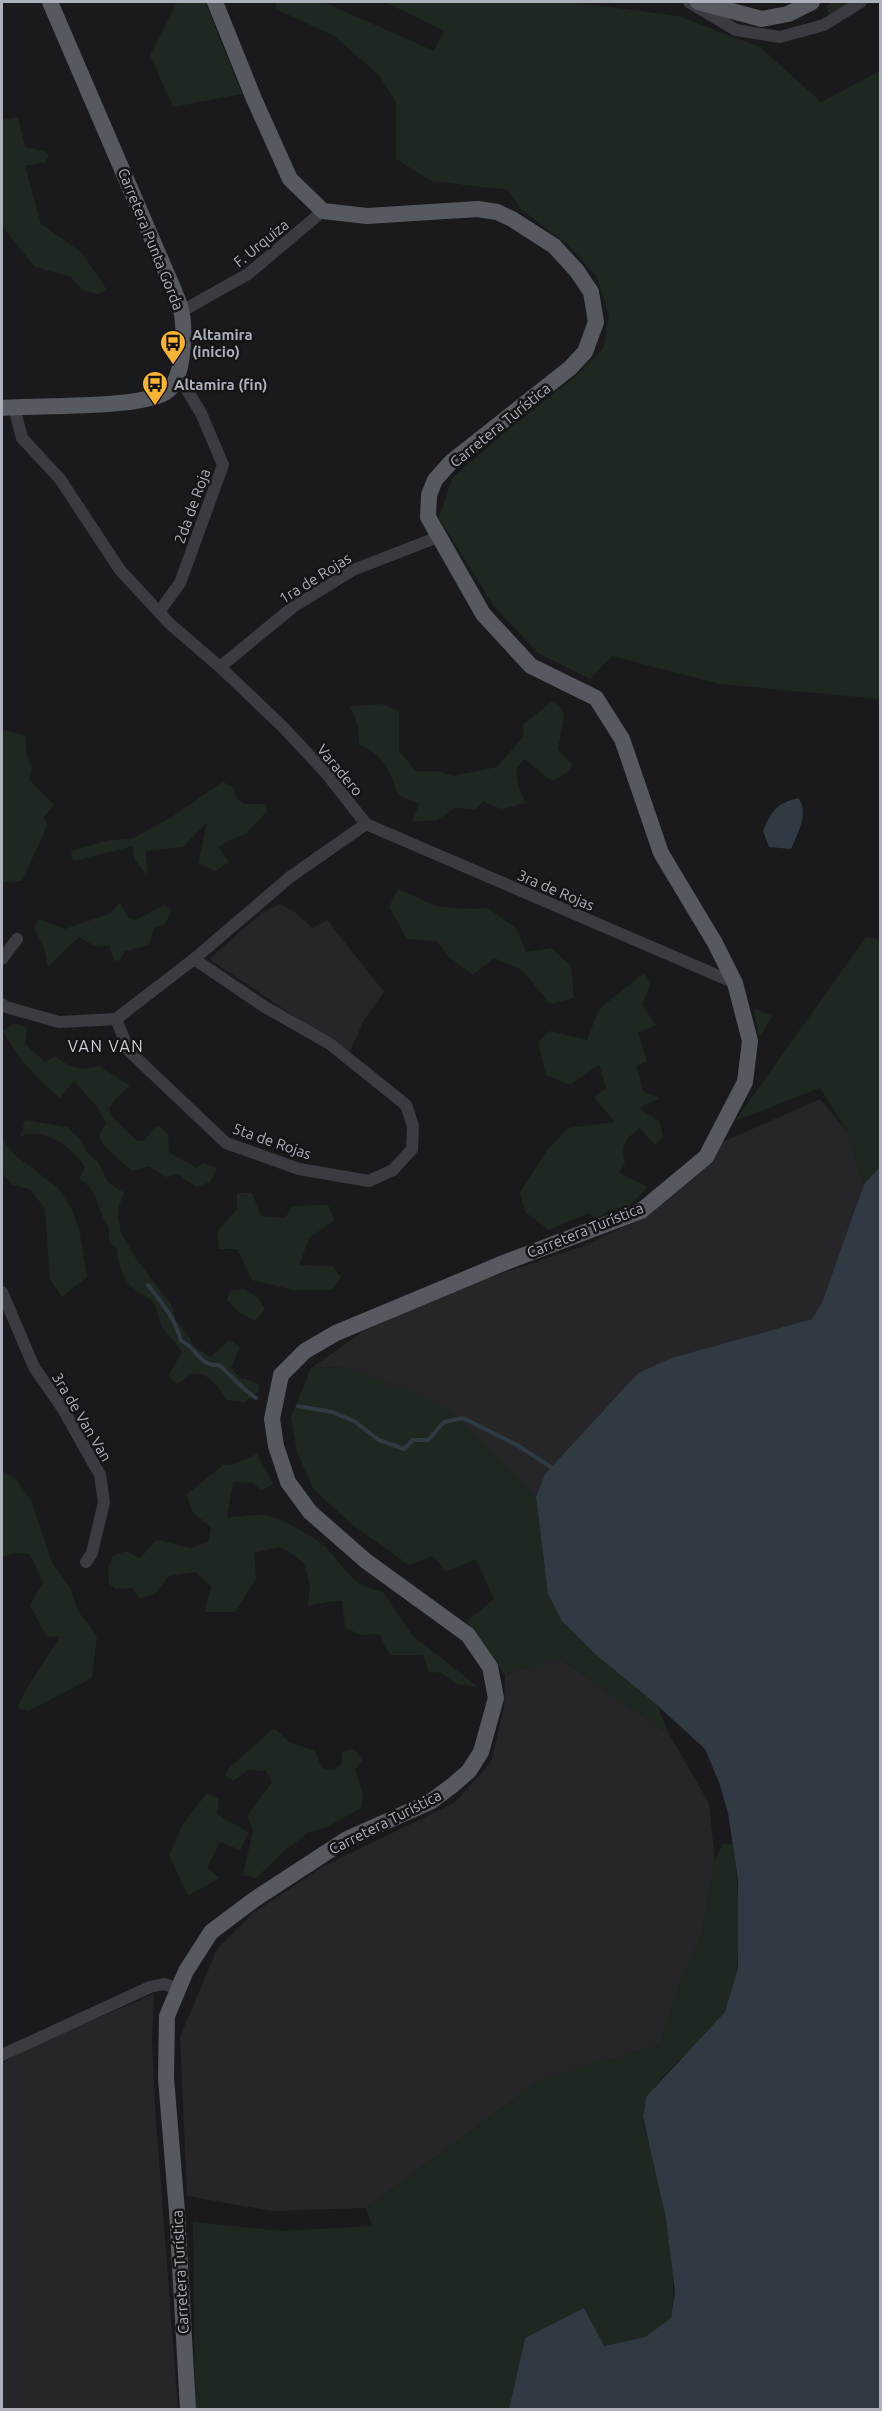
<svg xmlns="http://www.w3.org/2000/svg" width="882" height="2411" font-family="Ubuntu,sans-serif">
<rect width="100%" height="100%" fill="#1a1a1c"/>
<path fill="#262629" d="M280 904 296 913 313 928 327 920 384 992 364 1020 349 1053 209 959 263 912Z
M820 1099 847 1131 864 1184 822 1304 812 1319 671 1358 638 1373 545 1474 536 1497 450 1412 406 1390 342 1367 311 1368 364 1331 450 1291 578 1248 648 1216 711 1164 720 1143Z
M559 1658 669 1734 709 1803 715 1861 702 1933 679 1987 660 2044 539 2081 366 2208 272 2211 187 2196 180 2037 217 1949 253 1913 324 1866 454 1803 491 1762 504 1707 505 1675Z
M154 1994 152 2038 155 2106 178 2409 2 2410V2063L35 2045Z"/>
<path fill="#1f2820" d="M177 2H205L242 94 173 107 150 55Z
M276 2H323L434 51 444 31 385 2H572L678 16 760 47 821 102 880 71V699L720 684 612 656 590 679 538 653 493 605 439 518 452 478 508 430 577 375 604 347 609 315 597 277 567 244 521 209 508 190 431 181 396 159V102L379 75 334 36 276 9Z
M832 2H850L830 16 826 7Z
M18 117 25 147 43 151 49 155 45 162 25 166 41 224 82 253 107 290 98 294 82 290 70 276 35 267 2 226V120Z
M551 702 559 705 564 714 558 750 572 764 567 773 552 781 524 759 516 769 519 788 525 803 501 809 483 801 476 809 454 808 437 820 412 822 419 804 398 795C390 770 385 756 359 745L358 726 350 706 381 704 399 711V751L416 771H437L453 776 497 767 524 736 523 725Z
M2 730 25 735 27 757 32 767 29 779 54 805 44 817 47 826 22 881 2 882Z
M223 782 234 788 236 797 243 804H264L267 811 246 834 230 840 219 847 229 862 215 871 198 863 207 822 183 847 146 851 147 875 134 859 133 846 73 861 71 851 109 840 132 839 173 816Z
M398 889 436 906 465 909 488 908 517 929 526 952 551 948 571 966 574 998 550 1004 522 970 494 958 473 975 449 957 437 941 407 939 389 907Z
M120 902 129 918 136 920 164 905 172 910 165 924 154 928 149 945 125 951 120 960 114 961 109 945 94 946 79 937 48 966 44 948 34 928 38 919 65 929 111 913Z
M866 937 880 939V1167L864 1184 847 1131 820 1088 735 1121Z
M644 973 651 983 642 1005 656 1025 638 1033 647 1061 637 1066 643 1091 660 1098 639 1108 660 1122 663 1137 655 1145 640 1128C625 1139 620 1144 625 1163L619 1173 648 1187 630 1205 609 1211 595 1219 589 1213 549 1230 525 1212 520 1192 548 1149 568 1128 615 1122 594 1097 606 1088 599 1065 570 1085 546 1075 538 1042 550 1031 587 1040 599 1009Z
M754 1008 772 1016 760 1036 758 1035Z
M14 1023 27 1028 25 1044 45 1062 55 1056C72 1069 79 1071 100 1066L130 1086 114 1100 109 1109 113 1118 137 1141 145 1140 153 1129 160 1126 168 1135 169 1152 196 1168 203 1163 217 1168 210 1182 196 1187 178 1174 166 1177 149 1166 132 1171 103 1145 99 1136 106 1123 97 1107 74 1081 60 1098C38 1080 16 1057 3 1031Z
M25 1120 67 1127 81 1140 86 1151 98 1162 108 1182 124 1193 119 1206 118 1217 121 1233 137 1260 172 1306 175 1319 190 1338 192 1345 210 1357 230 1340 240 1347 231 1368 241 1378 259 1384 258 1392 245 1402 227 1400C220 1390 209 1371 194 1374 188 1375 182 1381 177 1384L168 1376 182 1352C177 1343 170 1338 164 1330 159 1322 158 1310 154 1304 148 1295 138 1293 132 1287 121 1277 118 1262 117 1248L109 1242V1227C96 1211 100 1191 79 1179L85 1167C69 1146 53 1132 25 1134L20 1139Z
M2 1140 16 1156 58 1188 71 1208 79 1229 87 1277 62 1297 50 1279 45 1209 30 1189 13 1185 2 1173Z
M237 1193H252L261 1216 285 1218 293 1206 328 1205 335 1220 309 1238 299 1265 332 1266 341 1277 332 1290H293L252 1280 237 1249H219L217 1232 237 1209Z
M244 1289 258 1298 265 1309 255 1321 241 1314 227 1300 230 1291Z
M342 1367 406 1390 450 1412 536 1497 548 1594 594 1653 657 1705 669 1734 559 1658 505 1675 467 1621 494 1599 476 1559 446 1572 433 1556 409 1565 350 1523 313 1488 297 1452 291 1417 311 1368Z
M257 1454 273 1484 261 1490 252 1483 233 1482 227 1518C239 1517 253 1514 264 1515 278 1516 316 1538 326 1547 345 1568 352 1587 382 1591L413 1636 478 1687 456 1684 441 1673 429 1672 423 1655H390L379 1634 360 1635 345 1627 342 1601C331 1600 320 1605 308 1605L310 1585 305 1565 293 1554 279 1547 254 1553 256 1578 235 1612H204L211 1587 196 1572 169 1576 154 1595 139 1598 132 1588 116 1589 109 1584 108 1569 113 1556 126 1551 140 1558 157 1540 191 1548 208 1542 211 1527 192 1512 187 1494 223 1465 234 1464Z
M2 1471 15 1478 31 1500 52 1563 71 1589 78 1611 97 1636 92 1678 28 1711 18 1708 25 1691 60 1637 46 1636 30 1605 43 1583 30 1554 15 1553 2 1557Z
M274 1728 289 1742 315 1751 322 1768 334 1770 342 1763V1752L354 1749 362 1760 355 1770 363 1793 361 1808 327 1827 309 1832 283 1852 256 1878 243 1875 253 1830 247 1816 272 1782 266 1771 248 1770 233 1781 225 1775 229 1768Z
M207 1793 219 1799 217 1814 249 1833 240 1850 220 1842 207 1867 219 1878 188 1896 169 1855 183 1824Z
M723 1843 733 1845C739 1889 746 1972 725 2011 708 2041 641 2083 643 2117 643 2130 650 2144 653 2157 663 2209 679 2265 671 2318L645 2337 603 2346 525 2337 509 2409H195L193 2222 282 2231 372 2226 366 2208 539 2081 660 2044 679 1986 702 1933 715 1861Z"/>
<path fill="#2f3a42" d="M798 798C810 812 797 835 791 849L769 847 763 831C772 811 775 804 798 798Z
M880 1167V2409H509L525 2338 584 2308 604 2346 645 2337 671 2318 675 2292 666 2219 643 2117 646 2097 725 2012 738 1968V1880L728 1813 720 1785 705 1749 657 1705 594 1653 562 1621 548 1594 536 1497 545 1474 638 1373 671 1358 812 1319 822 1303 864 1184Z"/>
<g fill="none" stroke-linecap="round" stroke-linejoin="round">
<path stroke="#2f3a42" stroke-width="4" d="M148 1285C162 1303 175 1318 181 1341 197 1347 199 1367 219 1365 232 1376 242 1389 256 1398
M298 1406 332 1412 354 1421 379 1440 404 1449 413 1440H428L444 1422 463 1418 517 1445 551 1467"/>
<path stroke="#3b3c42" stroke-width="12" d="M689 2 736 30 780 37 824 25 861 2
M182 311 248 274 323 211
M14 407 22 438 60 479 120 570 170 624 220 667 283 727 326 773 366 824 735 983
M159 612 180 583 223 465 201 413 179 377
M220 667 293 607 353 570 438 537
M2 959 17 939
M2 1004 6 1007 59 1022 116 1019 194 959 290 877 366 824
M116 1019 129 1051 226 1143 299 1169 369 1181 393 1170 412 1149 413 1126 406 1105 330 1044 265 1007 194 959
M2 1292 34 1367 63 1409 100 1475 104 1502 92 1553 86 1562
M2 2055 150 1987 164 1984 179 1989"/>
<path stroke="#575961" stroke-width="16" d="M698 2 762 19 788 14 812 2
M2 408C38 405 140 409 166 392 184 382 186 328 181 310 179 302 176 295 173 288L50 2
M188 2410 177 2212 166 2078 167 2016 186 1971 211 1932 255 1899 347 1839 430 1802 453 1785 469 1771 481 1752 496 1698 490 1667 468 1635 366 1561 310 1512 288 1482 276 1446 272 1419 281 1375 305 1351 336 1333 506 1262 641 1211 706 1157 745 1082 750 1041 735 983 715 943 661 853 622 739 596 698 531 666 483 614 428 517 429 495 435 480 451 462 570 368 585 352 596 322 591 292 577 271 554 246 512 219 497 212 478 209 367 216 323 211 290 179 254 99 215 2"/>
</g>
<defs>
<symbol id="bus-pin" viewBox="-11 -11 22 30"><path d="M0 17L-7.5 6A9.5 9.5 0 1 1 7.5 6Z" fill="#fbb334" stroke="#151517"/><path d="M-5-6H5V4H4V6H2V4H-2V6H-4V4H-5ZM-3.5-4V0h7V-4ZM-3.5 1.2v1.5H-2V1.2ZM2 1.2v1.5H3.5V1.2Z" fill="#111"/></symbol>
</defs>
<g fill-rule="evenodd">
<use href="#bus-pin" x="158" y="328" width="30" height="40"/>
<use href="#bus-pin" x="140" y="369" width="30" height="40"/>
</g>
<g text-anchor="middle" dominant-baseline="central" stroke-width="5" stroke-linejoin="round" paint-order="stroke">
<g font-size="15" fill="#acb1bc" stroke="#151517">
<text transform="translate(151 239) rotate(68)">Carretera Punta Gorda</text>
<text transform="translate(261 243) rotate(-39)">F. Urquiza</text>
<text transform="translate(500 425) rotate(-39)">Carretera Turística</text>
<text transform="translate(192 506) rotate(-70)">2da de Roja</text>
<text transform="translate(315 578) rotate(-32)">1ra de Rojas</text>
<text transform="translate(340 770) rotate(50)">Varadero</text>
<text transform="translate(556 890) rotate(23)">3ra de Rojas</text>
<text transform="translate(272 1141) rotate(19)">5ta de Rojas</text>
<text transform="translate(585 1230) rotate(-22)">Carretera Turística</text>
<text transform="translate(82 1417) rotate(59)">3ra de Van Van</text>
<text transform="translate(385 1822) rotate(-27)">Carretera Turística</text>
<text transform="translate(180 2272) rotate(-93)">Carretera Turística</text>
</g>
<g font-size="15" font-weight="bold" fill="#acb1bc" stroke="#151517" text-anchor="start">
<text x="192" y="334">Altamira<tspan x="192" dy="17">(inicio)</tspan></text>
<text x="174" y="384">Altamira (fin)</text>
</g>
<g font-size="16" letter-spacing="1.5" fill="#cdd0d8" stroke="#151517">
<text x="106" y="1046">VAN VAN</text>
</g>
</g>
<rect width="882" height="2411" fill="none" stroke="#acb1bc" stroke-width="6"/>
</svg>
